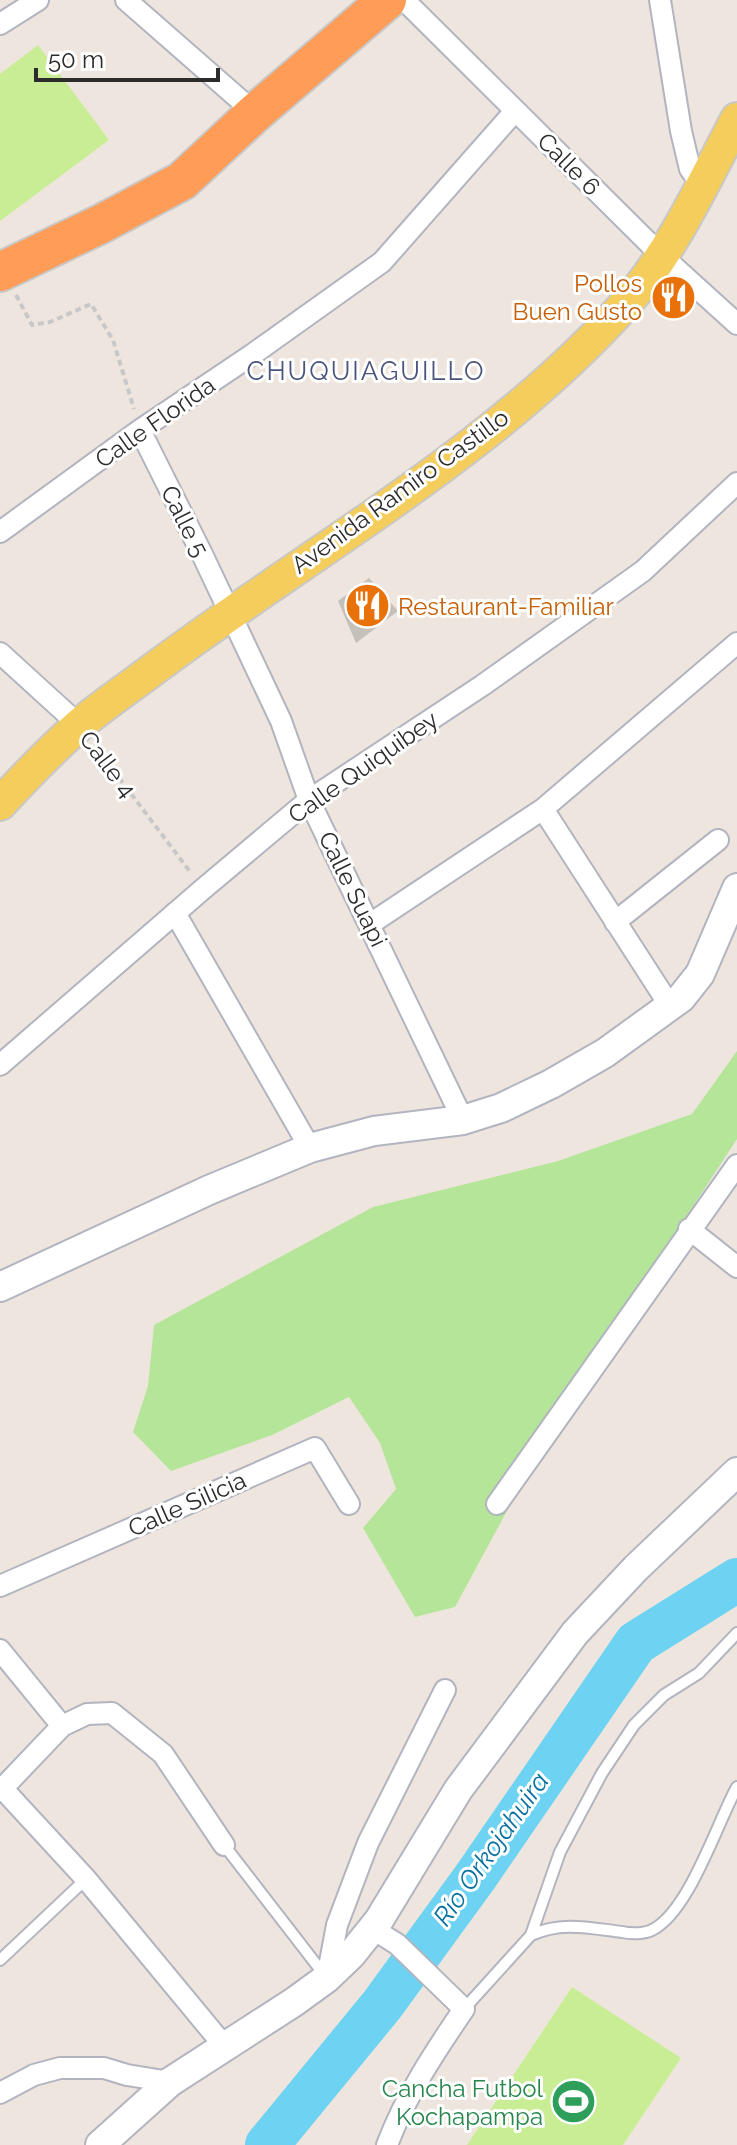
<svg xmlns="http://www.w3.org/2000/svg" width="737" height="2145" font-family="Raleway,sans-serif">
<rect width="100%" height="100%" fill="#eee6de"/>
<path fill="#b5e599" d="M737 1051V1139L662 1254 508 1509 455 1607 415 1617 363 1528 396 1489 380 1443 349 1397 272 1435 171 1471 133 1432 148 1386 154 1325 373 1207 558 1161 692 1114Z"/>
<path fill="#c9ed94" d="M38 45 109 140 0 221V74Z
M572 1987 681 2058 623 2145H467Z"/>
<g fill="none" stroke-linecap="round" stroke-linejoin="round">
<path stroke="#6ed2f2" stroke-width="44" d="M267 2145 382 2005 476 1876 636 1643 737 1580"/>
</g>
<path fill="#c6c0ba" d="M369 578 398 611 356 643 338 601Z"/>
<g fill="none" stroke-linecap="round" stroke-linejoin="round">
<defs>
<path id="lane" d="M224 1845 326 1977
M531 1935C562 1921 589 1928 622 1932 631 1934 644 1934 652 1930 689 1912 717 1823 737 1787
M0 1960 86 1879
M464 2009 531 1935 560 1852 602 1773 634 1725 664 1695 699 1673 737 1633"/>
<path id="street" d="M126 0 255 113
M404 0 662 256 737 324
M660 0 681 131 690 169 702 185
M0 24 38 0
M140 430 202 554 281 721 309 800 463 1120
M0 532 140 430 253 354 382 262 515 111
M0 653 79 725
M543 809 670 1006
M175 913 310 1148
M615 922 718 840
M370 924 543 809 737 643
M0 1065 203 889 309 800 483 685 643 571 737 483
M689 1229 737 1267
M497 1504 737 1165
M0 1586 315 1448 349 1504
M0 1650 62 1726
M2 1788 86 1879 225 2047
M0 1791 62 1726 87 1714 112 1713 163 1754 224 1845
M373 1929 397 1944 464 2009C434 2053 406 2095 387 2145
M327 1978 337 1925 368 1843 445 1690
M0 2093 34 2075 60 2068H104L127 2075 170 2082"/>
<path id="secondary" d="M0 1287 209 1190 310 1148 374 1131 463 1120 501 1108 551 1084 605 1053 681 998 700 974 737 888
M100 2145 170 2082 294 2002 327 1978 351 1955 379 1920 458 1790 575 1633 636 1568 737 1472"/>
<path id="primary" d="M0 804C25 777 50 751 77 727 101 706 129 688 155 668 310 552 500 447 628 301 674 248 704 181 737 119"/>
<path id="highway" d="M0 272 101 224 182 181 255 113 387 0"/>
</defs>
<use href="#lane" stroke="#b2b4bf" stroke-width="14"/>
<use href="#street" stroke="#b2b4bf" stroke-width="24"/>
<use href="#secondary" stroke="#b2b4bf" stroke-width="32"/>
<use href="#primary" stroke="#c8c8c8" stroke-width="36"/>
<use href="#highway" stroke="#c8c8c8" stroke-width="42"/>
<path stroke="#c8c8c8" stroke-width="4" stroke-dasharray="6 4" stroke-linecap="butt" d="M16 295 32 325 50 322 91 304 113 340 134 409
M95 746 191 873"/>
<use href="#lane" stroke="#fff" stroke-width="10"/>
<use href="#street" stroke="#fff" stroke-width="20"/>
<use href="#secondary" stroke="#fff" stroke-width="28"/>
<use href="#primary" stroke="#f4cd5c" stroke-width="32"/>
<use href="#highway" stroke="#ff9c57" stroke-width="38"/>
</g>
<defs>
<symbol id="restaurant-disc" viewBox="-11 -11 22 22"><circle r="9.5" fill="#e8710a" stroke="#fff"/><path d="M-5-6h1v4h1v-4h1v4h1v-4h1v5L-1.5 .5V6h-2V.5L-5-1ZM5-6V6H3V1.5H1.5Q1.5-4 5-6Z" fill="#fff"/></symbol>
<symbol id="stadium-disc" viewBox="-11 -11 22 22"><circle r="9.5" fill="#2e9e5b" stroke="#fff"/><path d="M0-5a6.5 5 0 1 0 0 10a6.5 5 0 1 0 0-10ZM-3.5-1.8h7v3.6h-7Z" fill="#fff"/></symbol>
</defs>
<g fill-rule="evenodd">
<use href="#restaurant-disc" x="648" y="272" width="51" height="51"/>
<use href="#restaurant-disc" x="342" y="580" width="51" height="51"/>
<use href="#stadium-disc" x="548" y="2076" width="51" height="51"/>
</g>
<g text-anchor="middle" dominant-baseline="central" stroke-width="6" stroke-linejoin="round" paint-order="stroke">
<g font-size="24" fill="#2c2c2c" stroke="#fff">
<text transform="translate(569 164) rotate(45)">Calle 6</text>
<text transform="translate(155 422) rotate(-35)">Calle Florida</text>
<text transform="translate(400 491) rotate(-36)">Avenida Ramiro Castillo</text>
<text transform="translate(185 521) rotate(63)">Calle 5</text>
<text transform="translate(108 764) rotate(53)">Calle 4</text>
<text transform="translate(363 767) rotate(-35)">Calle Quiquibey</text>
<text transform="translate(353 889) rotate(64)">Calle Suapi</text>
<text transform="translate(187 1504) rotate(-24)">Calle Silicia</text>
</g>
<g font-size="24" fill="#c56008" stroke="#fff" text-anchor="end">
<text x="642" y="283">Pollos<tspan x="642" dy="28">Buen Gusto</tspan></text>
<text x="398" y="606" text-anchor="start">Restaurant-Familiar</text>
</g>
<g font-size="24" fill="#27864d" stroke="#fff" text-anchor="end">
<text x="543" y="2088">Cancha Futbol<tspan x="543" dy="28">Kochapampa</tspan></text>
</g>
<g font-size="26" letter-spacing="2" fill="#4a557e" stroke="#fff">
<text x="366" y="371">CHUQUIAGUILLO</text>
</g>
<g font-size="26" font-style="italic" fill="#0a71a1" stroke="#fff">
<text transform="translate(491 1849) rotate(-55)">Río Orkojahuira</text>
</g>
</g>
<path d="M36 68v12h182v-12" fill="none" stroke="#2c2c2c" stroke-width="4"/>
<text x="48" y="68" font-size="24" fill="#2c2c2c" stroke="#ffffff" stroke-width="6" paint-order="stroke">50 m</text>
</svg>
